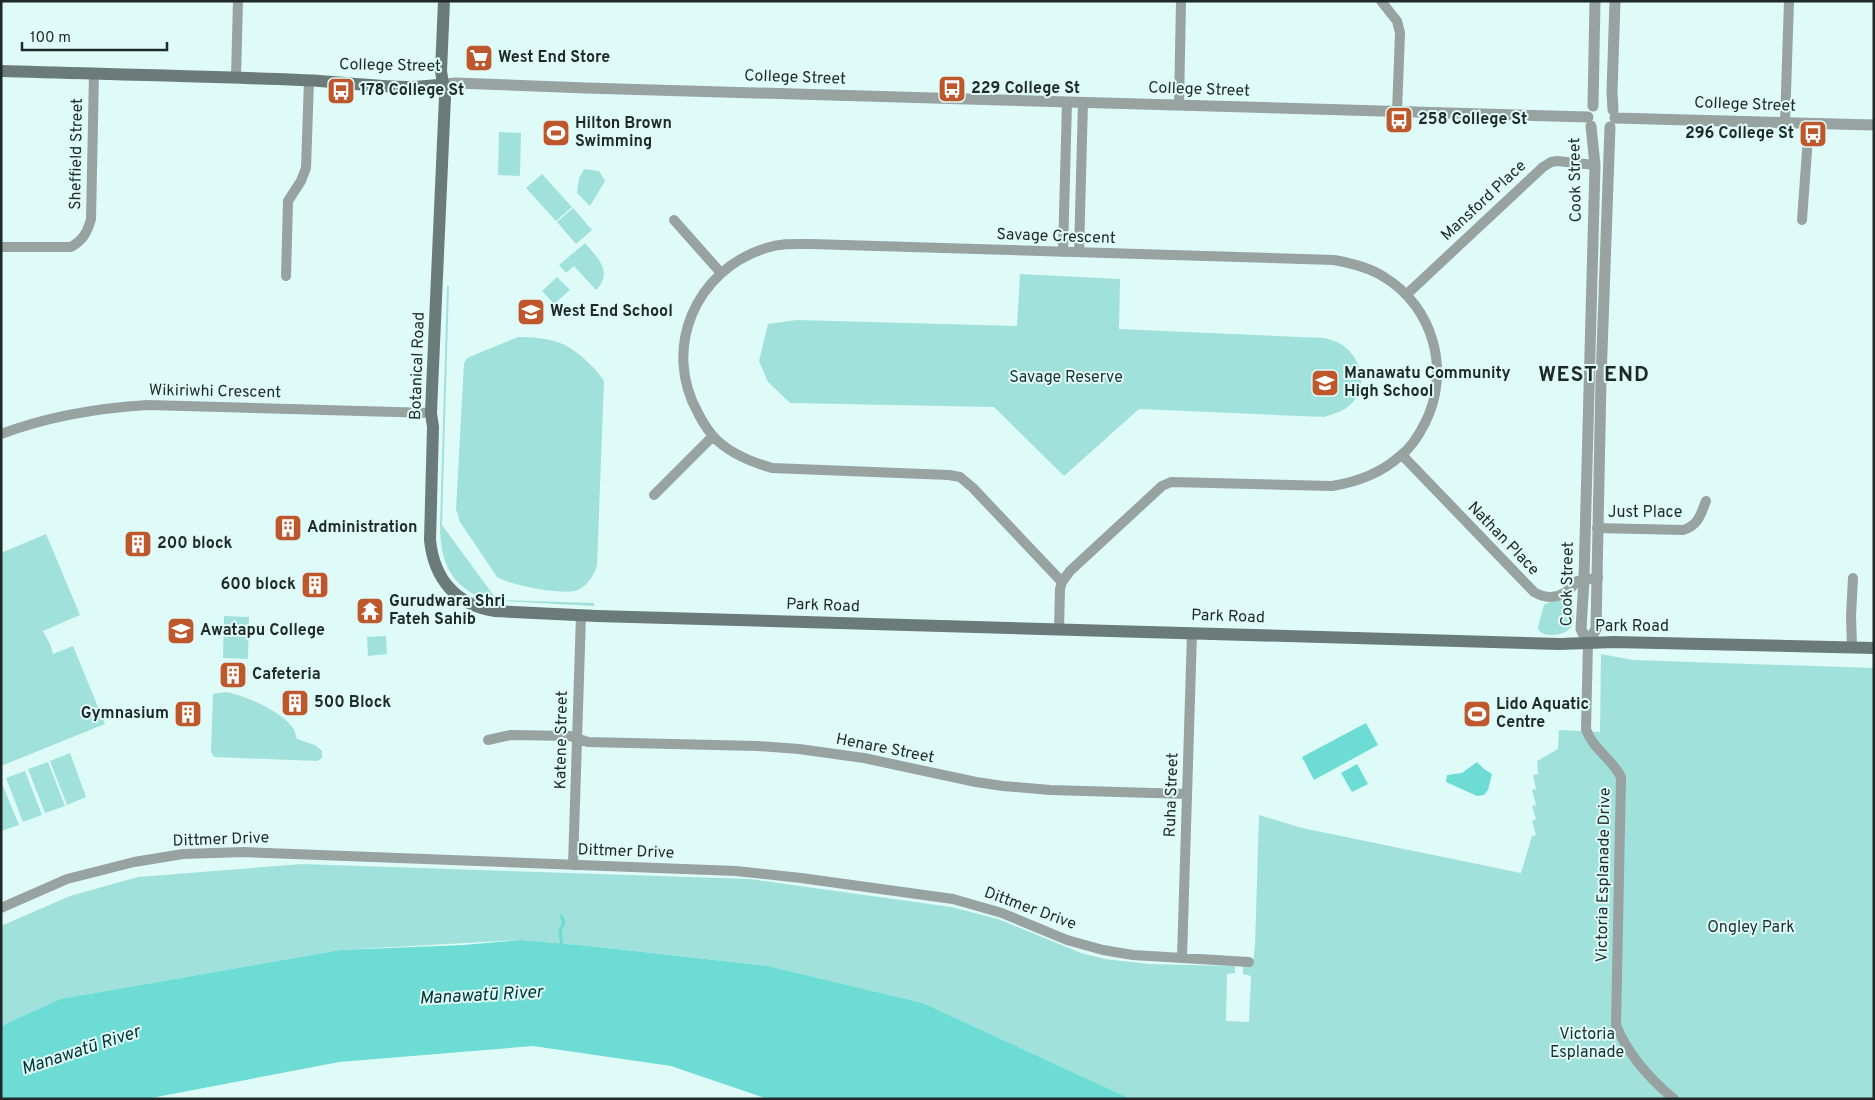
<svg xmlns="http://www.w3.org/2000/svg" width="1875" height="1100" font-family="Overpass,sans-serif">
<rect width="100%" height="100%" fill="#dffbf8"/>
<path fill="#a1e1db" d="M499 132 521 133 520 176 498 175Z
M584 169 599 171 605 181 590 206 577 193 579 178Z
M542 174 572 207 556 221 526 188Z
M573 208 592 230 576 244 557 222Z
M585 243C597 257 614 272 596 290L574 266 566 273 559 265Z
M1020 274 1120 279 1119 329 1324 338C1331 340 1340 342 1345 347 1362 361 1368 386 1352 403 1345 411 1333 414 1324 417L1139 409 1064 476 994 407 790 403 768 382 759 361 768 324 797 320 1017 326Z
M557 277 570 290 554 304 542 291Z
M447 286H449L442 525 497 600 594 603V606L487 600C450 587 440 561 440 525Z
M518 337C531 337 548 338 560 343 576 349 595 367 604 381L597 566C593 576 589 584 578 590 567 596 509 585 497 577L460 522 456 509 464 363 467 358Z
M46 534 80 615 43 631 50 644 53 654 73 646 105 724 1 766V553Z
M1567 599 1573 604C1573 611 1575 621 1571 627 1565 637 1539 638 1538 628 1538 627 1543 608 1544 605L1548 603Z
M224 616 249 617 248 659 223 658Z
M386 636 387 654 368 656 367 637Z
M1601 654 1633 660 1874 668V1099H1131L923 1003 768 966 590 946 521 940 340 950 60 999 1 1026V926L70 896 138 877 302 864 750 879 951 907 998 919 1081 953 1105 959 1148 964 1235 966V973L1227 974 1226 1021 1249 1022 1251 976 1243 974V966L1253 962 1255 946 1259 815 1302 828 1521 873 1532 836 1536 835 1532 821 1536 819 1532 806 1536 805 1532 790 1536 789 1533 775 1538 774 1537 761 1558 749 1559 730 1600 732Z
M226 692C245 695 282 712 293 728 296 732 295 735 297 739L315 745 322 751V758L317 761 214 757 211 752 213 694Z
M70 753 86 797 67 805 50 761Z
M48 762 65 806 45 813 28 769Z
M25 771 42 815 23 822 6 778Z
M1 781 19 825 1 831Z"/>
<path fill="#6cdcd4" d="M1366 723 1378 745 1314 780 1302 757Z
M1477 762 1484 769 1492 774 1488 790 1484 795 1477 796 1446 782 1447 775 1462 773Z
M1357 764 1368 784 1352 792 1341 773Z
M521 940 590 946 768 966 923 1003 1131 1099H768L671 1066 533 1046 339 1062 146 1099H1V1026L60 999 340 950 463 945Z"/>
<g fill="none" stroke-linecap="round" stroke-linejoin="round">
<path stroke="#6cdcd4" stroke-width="3" d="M561 916 564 922 560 932 562 946"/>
<path stroke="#97a2a1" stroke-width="10" d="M1381 1 1397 21 1400 33 1397 112
M236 77 238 1
M1179 105 1181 1
M1785 123 1789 1
M674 220 721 273
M1802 220 1809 123
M1 247H71C83 240 87 233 91 219L94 74
M1063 252 1067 102
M1079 252 1083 102
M286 276 288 201 301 181 306 168 309 80
M1407 294 1543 167 1551 162 1557 161 1595 165
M1 434C49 416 98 408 148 405L431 413
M1402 455 1534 592C1551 602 1566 596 1577 581L1598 578
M654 495 713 436
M1597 528 1683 530C1698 526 1701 514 1706 501
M1059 629 1060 589 1062 582 973 488 960 477 949 475 772 468C751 462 728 453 713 436 707 429 702 421 698 413 662 349 695 270 766 248 781 243 796 244 811 244L1334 260C1351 263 1369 267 1384 277 1434 307 1451 372 1425 423 1419 435 1411 448 1400 456 1380 474 1357 482 1332 486L1171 482 1162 486 1070 571 1062 582
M1588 643 1586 729C1592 748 1612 759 1621 777L1616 1025C1628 1055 1650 1079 1674 1099
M1852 647 1851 616 1853 578
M488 740 511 735 570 736 588 742 757 746 799 749 864 758 976 782 1003 786 1050 790 1187 794
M573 865 581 615
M1 908 67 879 134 862 183 854 244 852 736 871 801 878 953 899 1002 913 1067 940 1103 950 1133 955 1249 962
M1182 958 1192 633"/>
<path stroke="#97a2a1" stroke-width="11" d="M444 84 456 83 586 88 1588 117
M1593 106 1595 1
M1613 110 1612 92 1615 1
M1615 118 1874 125
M1588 643 1581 629 1584 579 1595 165 1591 126
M1588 643 1596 629 1601 380 1610 127"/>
<path stroke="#6a7b79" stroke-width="12" d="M444 1 441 71 445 97 432 389 431 413 433 427 430 540C434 579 456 605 495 611L597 616 1560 644 1614 642 1874 648
M1 71C101 74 201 76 300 80 345 81 399 92 444 84"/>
</g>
<defs>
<symbol id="supermarket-square" viewBox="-11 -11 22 22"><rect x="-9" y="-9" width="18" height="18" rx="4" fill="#be572c" stroke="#dffbf8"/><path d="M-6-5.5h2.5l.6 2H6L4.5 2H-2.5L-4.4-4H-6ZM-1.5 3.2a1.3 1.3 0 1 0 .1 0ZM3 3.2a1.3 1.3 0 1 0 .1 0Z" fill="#fff"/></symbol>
<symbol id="bus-square" viewBox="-11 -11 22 22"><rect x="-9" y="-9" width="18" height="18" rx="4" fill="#be572c" stroke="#dffbf8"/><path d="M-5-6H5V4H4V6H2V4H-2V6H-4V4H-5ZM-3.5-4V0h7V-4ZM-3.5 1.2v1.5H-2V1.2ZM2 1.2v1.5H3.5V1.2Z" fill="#fff"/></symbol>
<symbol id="stadium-square" viewBox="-11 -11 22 22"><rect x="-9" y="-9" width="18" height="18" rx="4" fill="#be572c" stroke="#dffbf8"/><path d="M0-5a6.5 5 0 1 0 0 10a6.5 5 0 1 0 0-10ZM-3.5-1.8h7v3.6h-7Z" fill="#fff"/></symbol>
<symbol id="school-square" viewBox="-11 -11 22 22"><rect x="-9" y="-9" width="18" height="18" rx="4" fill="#be572c" stroke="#dffbf8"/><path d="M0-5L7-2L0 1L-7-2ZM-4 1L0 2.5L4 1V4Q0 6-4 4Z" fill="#fff"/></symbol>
<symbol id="building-square" viewBox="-11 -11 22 22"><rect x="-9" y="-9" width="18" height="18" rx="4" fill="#be572c" stroke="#dffbf8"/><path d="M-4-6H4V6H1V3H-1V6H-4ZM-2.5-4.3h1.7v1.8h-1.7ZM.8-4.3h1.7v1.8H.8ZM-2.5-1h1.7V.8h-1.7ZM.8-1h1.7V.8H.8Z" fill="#fff"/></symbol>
<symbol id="temple-square" viewBox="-11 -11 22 22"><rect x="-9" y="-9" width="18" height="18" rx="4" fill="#be572c" stroke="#dffbf8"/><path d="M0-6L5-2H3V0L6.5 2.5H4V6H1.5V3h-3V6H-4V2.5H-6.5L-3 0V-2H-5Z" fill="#fff"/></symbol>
</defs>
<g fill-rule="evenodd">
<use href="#supermarket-square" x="463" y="42" width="32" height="32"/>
<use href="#bus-square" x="936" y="73" width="32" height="32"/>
<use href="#bus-square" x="325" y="75" width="32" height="32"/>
<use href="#bus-square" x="1383" y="104" width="32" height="32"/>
<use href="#stadium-square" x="540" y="117" width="32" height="32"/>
<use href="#bus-square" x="1797" y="118" width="32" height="32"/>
<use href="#school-square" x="515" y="296" width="32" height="32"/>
<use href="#school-square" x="1309" y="367" width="32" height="32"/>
<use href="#building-square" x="272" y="512" width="32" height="32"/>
<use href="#building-square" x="122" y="528" width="32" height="32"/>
<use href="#building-square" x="299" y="569" width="32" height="32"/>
<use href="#temple-square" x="354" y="595" width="32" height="32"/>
<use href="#school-square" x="165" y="615" width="32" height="32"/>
<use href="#building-square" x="217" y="659" width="32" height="32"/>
<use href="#building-square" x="279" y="687" width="32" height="32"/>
<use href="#building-square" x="172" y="698" width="32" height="32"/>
<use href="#stadium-square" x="1461" y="698" width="32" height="32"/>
</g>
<g text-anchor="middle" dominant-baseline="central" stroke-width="4" stroke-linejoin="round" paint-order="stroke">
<g font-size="16" font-weight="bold" fill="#1f2928" stroke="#dffbf8" text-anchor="start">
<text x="498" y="58">West End Store</text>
<text x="971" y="89">229 College St</text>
<text x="360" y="91">178 College St</text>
<text x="1418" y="120">258 College St</text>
<text x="575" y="124">Hilton Brown<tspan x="575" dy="18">Swimming</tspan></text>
<text x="1794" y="134" text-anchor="end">296 College St</text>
<text x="550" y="312">West End School</text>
<text x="1344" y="374">Manawatu Community<tspan x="1344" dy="18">High School</tspan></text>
<text x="307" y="528">Administration</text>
<text x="157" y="544">200 block</text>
<text x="296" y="585" text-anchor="end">600 block</text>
<text x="389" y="602">Gurudwara Shri<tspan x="389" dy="18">Fateh Sahib</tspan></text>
<text x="200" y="631">Awatapu College</text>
<text x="252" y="675">Cafeteria</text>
<text x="314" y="703">500 Block</text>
<text x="1496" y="705">Lido Aquatic<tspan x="1496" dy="18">Centre</tspan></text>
<text x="169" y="714" text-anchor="end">Gymnasium</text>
</g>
<g font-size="16" fill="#1f2928" stroke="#dffbf8">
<text transform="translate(390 66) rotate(1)">College Street</text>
<text transform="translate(795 78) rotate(2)">College Street</text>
<text transform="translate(1199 90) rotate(2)">College Street</text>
<text transform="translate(1745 105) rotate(2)">College Street</text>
<text transform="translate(77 154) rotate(-89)">Sheffield Street</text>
<text transform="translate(1576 180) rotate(-91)">Cook Street</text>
<text transform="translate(1484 201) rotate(-43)">Mansford Place</text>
<text transform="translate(1056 237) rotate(2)">Savage Crescent</text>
<text transform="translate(418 366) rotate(-88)">Botanical Road</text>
<text transform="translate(215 392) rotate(1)">Wikiriwhi Crescent</text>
<text x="1645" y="513">Just Place</text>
<text transform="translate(1503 539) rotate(46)">Nathan Place</text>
<text transform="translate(1568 584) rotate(-89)">Cook Street</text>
<text transform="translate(823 606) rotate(2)">Park Road</text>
<text transform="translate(1228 617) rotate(2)">Park Road</text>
<text x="1632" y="627">Park Road</text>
<text transform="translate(562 740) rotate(-89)">Katene Street</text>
<text transform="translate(885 749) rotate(11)">Henare Street</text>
<text transform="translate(1172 795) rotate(-88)">Ruha Street</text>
<text transform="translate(221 840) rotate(-2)">Dittmer Drive</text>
<text transform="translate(626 852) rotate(2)">Dittmer Drive</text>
<text transform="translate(1604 875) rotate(-89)">Victoria Esplanade Drive</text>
<text transform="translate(1030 909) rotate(20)">Dittmer Drive</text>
</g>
<g font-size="16" fill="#1b2f2d" stroke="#dffbf8">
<text x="1066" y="378">Savage Reserve</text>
<text x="1751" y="928">Ongley Park</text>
<text x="1587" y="1035">Victoria<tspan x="1587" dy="18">Esplanade</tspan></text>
</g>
<g font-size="18" font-style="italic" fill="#003533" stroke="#dffbf8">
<text transform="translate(481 996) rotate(-3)">Manawatū River</text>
<text transform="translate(81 1051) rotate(-18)">Manawatū River</text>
</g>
<g font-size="21" font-weight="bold" letter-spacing="1" fill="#1f2928" stroke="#dffbf8">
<text x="1594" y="375">WEST END</text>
</g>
</g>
<rect width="1875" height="1100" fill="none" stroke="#1f2928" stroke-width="5"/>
<path d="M22 42v8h145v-8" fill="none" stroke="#1f2928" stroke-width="2.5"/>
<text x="30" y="42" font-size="15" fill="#1f2928" stroke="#dffbf8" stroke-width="4" paint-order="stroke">100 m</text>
</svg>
